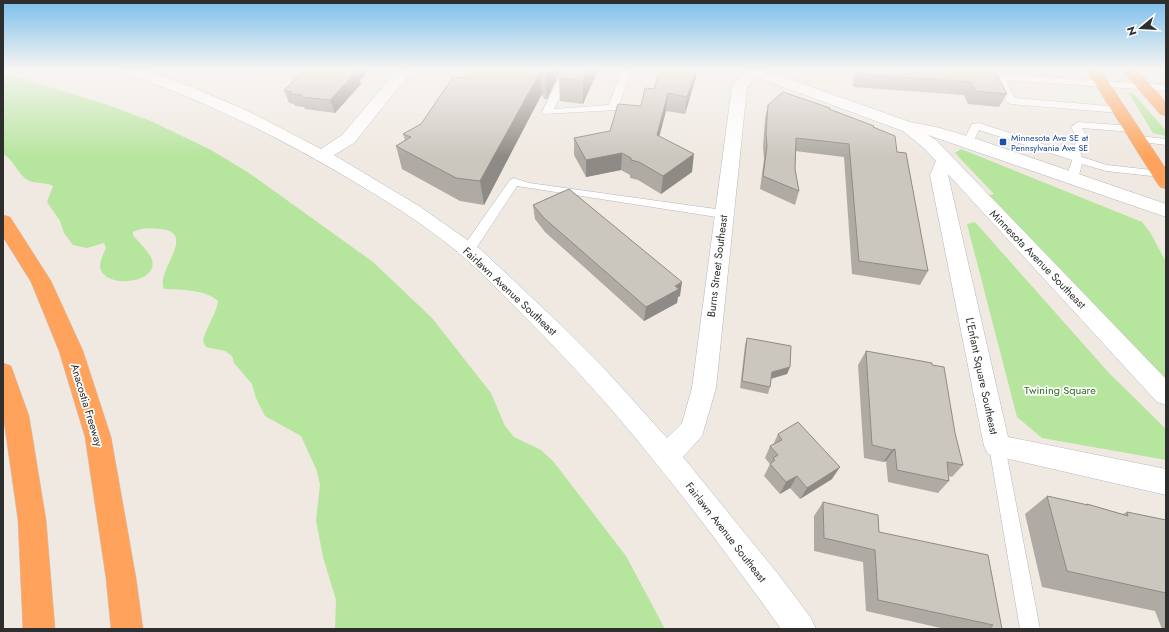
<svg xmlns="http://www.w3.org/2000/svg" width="1169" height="632" font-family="Jost,sans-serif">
<rect width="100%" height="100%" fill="#efe9e1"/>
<path fill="#b6e59e" d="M3 73 108 105 151 121 211 150 249 173 373 262 432 318 491 393 505 426 514 437 541 450 553 461 626 556 665 629H335L336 600 323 557 316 520 320 485 317 471 301 436 265 416 256 398 252 384 234 363 232 356 225 351 206 347 203 341C206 327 216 315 218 301 205 289 181 290 164 289 155 271 198 233 161 229 152 228 142 227 133 232V235C138 242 150 252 152 260 159 285 101 289 100 266 100 261 104 253 106 248L104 243 87 248 73 245 64 233 60 221 47 202 53 186C45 181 34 185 26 179 16 171 15 161 3 154Z
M1128 92 1133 93 1166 131V136L1153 133Z
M961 149 1142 222 1150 232 1166 262V380L989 195 994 194 955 153Z
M975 222 1109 373 1166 429V460L1042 438 1017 417 967 224Z"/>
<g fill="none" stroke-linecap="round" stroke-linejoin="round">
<defs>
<path id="lane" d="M149 69H160L149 77H143V73Z
M563 69H573L554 109 609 105 622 69H632L617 110 543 114 542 112Z
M1000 74 1166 85V91L1006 80 1015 98 1120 107 1125 110 1120 113 1011 104 1006 101 995 77Z
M1078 122 1133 126 1138 129 1133 132 1082 128 1088 139 1080 151 1082 157 1107 165 1161 171 1165 172 1166 175 1161 177 1106 171 1082 164 1078 179 1072 182 1066 179 1072 160 979 130 972 144H964L963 142 972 124 979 123 1070 153 1078 139 1071 127Z
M1139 136 1166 139V145L1135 141 1134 139 1135 137Z
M514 178 529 183 723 210 729 214 723 218 517 186 473 253H463L462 250 463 247 510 180Z
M997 439 1003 441 1005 446 1040 629H1020L989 446 991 441Z"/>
<path id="street" d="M121 69H142L192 87 250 112 321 149 342 135 398 69H413L354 143 334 155 419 206 480 249 563 327 602 366 667 438 682 423 692 388 732 86 748 69H760L761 71 747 87 716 388 702 436 683 457 778 574 811 618 816 629H781C703 520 622 413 526 318 505 297 483 273 460 254 428 227 393 205 358 184 283 139 206 101 123 72Z
M944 155 950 156 953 160 948 175 1008 437 1166 469V495L988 454 984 446 930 175 938 156Z"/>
<path id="secondary" d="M741 69H761L910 122 936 127 974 138 1166 204V217L928 135 936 140 1166 379V405L1157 402 924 148 903 131 743 72Z"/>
<path id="highway" d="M1086 69H1100L1166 169V189L1160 187 1157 183Z
M1121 69H1136L1166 102V116L1160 114Z
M3 215 10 217 51 281 83 351 111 437 136 578 143 629H111L106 578 85 437 59 351 31 282 3 237Z
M3 363 11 366 29 416 46 520 55 629H23L18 520 3 414Z"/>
</defs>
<use href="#lane" stroke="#b4b7c1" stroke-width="1"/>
<use href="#street" stroke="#b4b7c1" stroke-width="1"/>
<use href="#secondary" stroke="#b4b7c1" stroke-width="1"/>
<use href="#highway" stroke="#c9c9c9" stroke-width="1"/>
<use href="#lane" fill="#fff" fill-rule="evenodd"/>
<use href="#street" fill="#fff" fill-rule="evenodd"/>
<use href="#secondary" fill="#fff" fill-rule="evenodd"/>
<use href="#highway" fill="#ffa35c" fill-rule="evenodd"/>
</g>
<path fill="#afaba4" d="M306 69H370L360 80 361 84 335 113 305 109 304 107 295 106 294 104 289 103 284 90Z
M561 69 547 99H544L542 94 539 98 484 205 460 201 402 169 396 146 405 140 403 134 421 124 464 78Z
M598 69 583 104 560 101 559 78Z
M660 69H697L696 77 685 114 666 111 659 136 692 172 661 194 638 180 630 178V175L621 170 586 177 574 155V138L610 131 641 106 654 89Z
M855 69H994L1007 94 999 107 968 104 964 95 853 87Z
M768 105 829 109 874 126V127L897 152 928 271 920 285 852 274 844 157 795 151V169L799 191 795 205 760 189 764 159 763 147 765 118Z
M533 205 680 296 678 297 677 303 644 321 545 232 535 219Z
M747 338 790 367 787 374 771 379 770 387 768 394 740 388 745 345Z
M866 351 963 465 952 477 949 476V481L938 493 888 482 886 461 883 462 864 458 858 365Z
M778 434 832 479 800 499 790 488 780 494 764 476 770 464 765 458 770 446 773 445Z
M1047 496 1086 505 1087 504 1123 514 1127 512 1166 520V629H1162L1155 611 1042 587 1025 514Z
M823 502 879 532 1002 629H945L866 611 863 562 814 551V516Z"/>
<path fill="#8e8b86" d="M355 69H370L360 80 361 84 335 113 330 100Z
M550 69H561L547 99 546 77Z
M588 69H598L583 104V81Z
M696 69H697L696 77 685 114 687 97Z
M540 72 542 94 484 205 480 181Z
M668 93 666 111 655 153 657 135Z
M622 153 621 170 586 177V160Z
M694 154 692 172 661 194 663 176Z
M682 282 680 296 678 297 677 303 644 321 646 307 675 286Z
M790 367 787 374 769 379 772 372Z
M895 449 886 461 883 462 892 450Z
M840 467 832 479 800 499 807 488Z
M797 476 790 488 780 494 786 482Z"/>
<path fill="#cbc7bf" stroke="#8e8b86" d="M306 69H355L353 71H357L330 100 300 97 302 95 290 94 292 92 284 90Z
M470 69H550L546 77 543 76 540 72 538 76 480 181 456 178 396 146 411 137 403 134 421 124 453 77 464 78Z
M564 69H588L583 81 559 78Z
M660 69H696L687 97 668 93 657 135 694 154 663 176 639 162 631 160V158L622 153 586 160 574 138 610 131 618 104 641 106 645 88 654 89Z
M858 69H994L1007 94 975 91 971 82 858 74Z
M783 92 830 108 829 109 874 126 873 127 895 136 897 152 906 153 928 271 859 261 849 144 796 138 795 169 799 191 763 176 767 146 766 134 768 105Z
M569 189 682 282 675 286 679 289 646 307 544 218 533 205Z
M747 338 791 346 790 367 772 372 770 387 742 381Z
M866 351 932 363V365L944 367 955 433 963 465 947 462 949 481 897 470 895 449 892 450 872 445Z
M798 422 840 467 807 488 797 476 786 482 770 464 775 460 773 458 778 455 770 446 782 440 778 434Z
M1047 496 1088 505 1087 504 1128 516 1127 512 1166 520V593L1067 571Z
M823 502 878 515 879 532 988 555 1002 629H989L993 625 878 600 875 550 824 538Z"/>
<linearGradient id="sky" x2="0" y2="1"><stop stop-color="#7abfeb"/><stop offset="0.44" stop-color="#f8f5f2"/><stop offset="1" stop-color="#f8f5f2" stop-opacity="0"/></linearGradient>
<rect width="1169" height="157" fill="url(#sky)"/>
<rect fill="#1a4fb4" stroke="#fff" stroke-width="1.5" x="999" y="138" width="8" height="8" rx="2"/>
<g text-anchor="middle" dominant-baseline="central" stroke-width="3.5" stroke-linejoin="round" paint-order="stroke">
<g font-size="9" fill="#164399" stroke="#fff" text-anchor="start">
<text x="1011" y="137">Minnesota Ave SE at<tspan x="1011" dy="10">Pennsylvania Ave SE</tspan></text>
</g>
<g font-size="11" fill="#2e2e2e" stroke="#fff">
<text transform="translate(1038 259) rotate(46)">Minnesota Avenue Southeast</text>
<text transform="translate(717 266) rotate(-83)">Burns Street Southeast</text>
<text transform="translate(510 291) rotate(43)">Fairlawn Avenue Southeast</text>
<text transform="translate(982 376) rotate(78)">L'Enfant Square Southeast</text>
<text transform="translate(87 405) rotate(73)">Anacostia Freeway</text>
<text transform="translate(726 532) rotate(52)">Fairlawn Avenue Southeast</text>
</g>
<g font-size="11" fill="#2c6e1b" stroke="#fff">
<text x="1060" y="390">Twining Square</text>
</g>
</g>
<rect width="1169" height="632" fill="none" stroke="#2e2e2e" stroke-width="8"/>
<g transform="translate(1141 28) rotate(252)" stroke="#ffffff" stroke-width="3" paint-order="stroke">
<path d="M0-3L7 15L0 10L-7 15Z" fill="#2e2e2e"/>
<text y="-6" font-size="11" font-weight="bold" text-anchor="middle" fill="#2e2e2e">N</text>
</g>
</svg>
